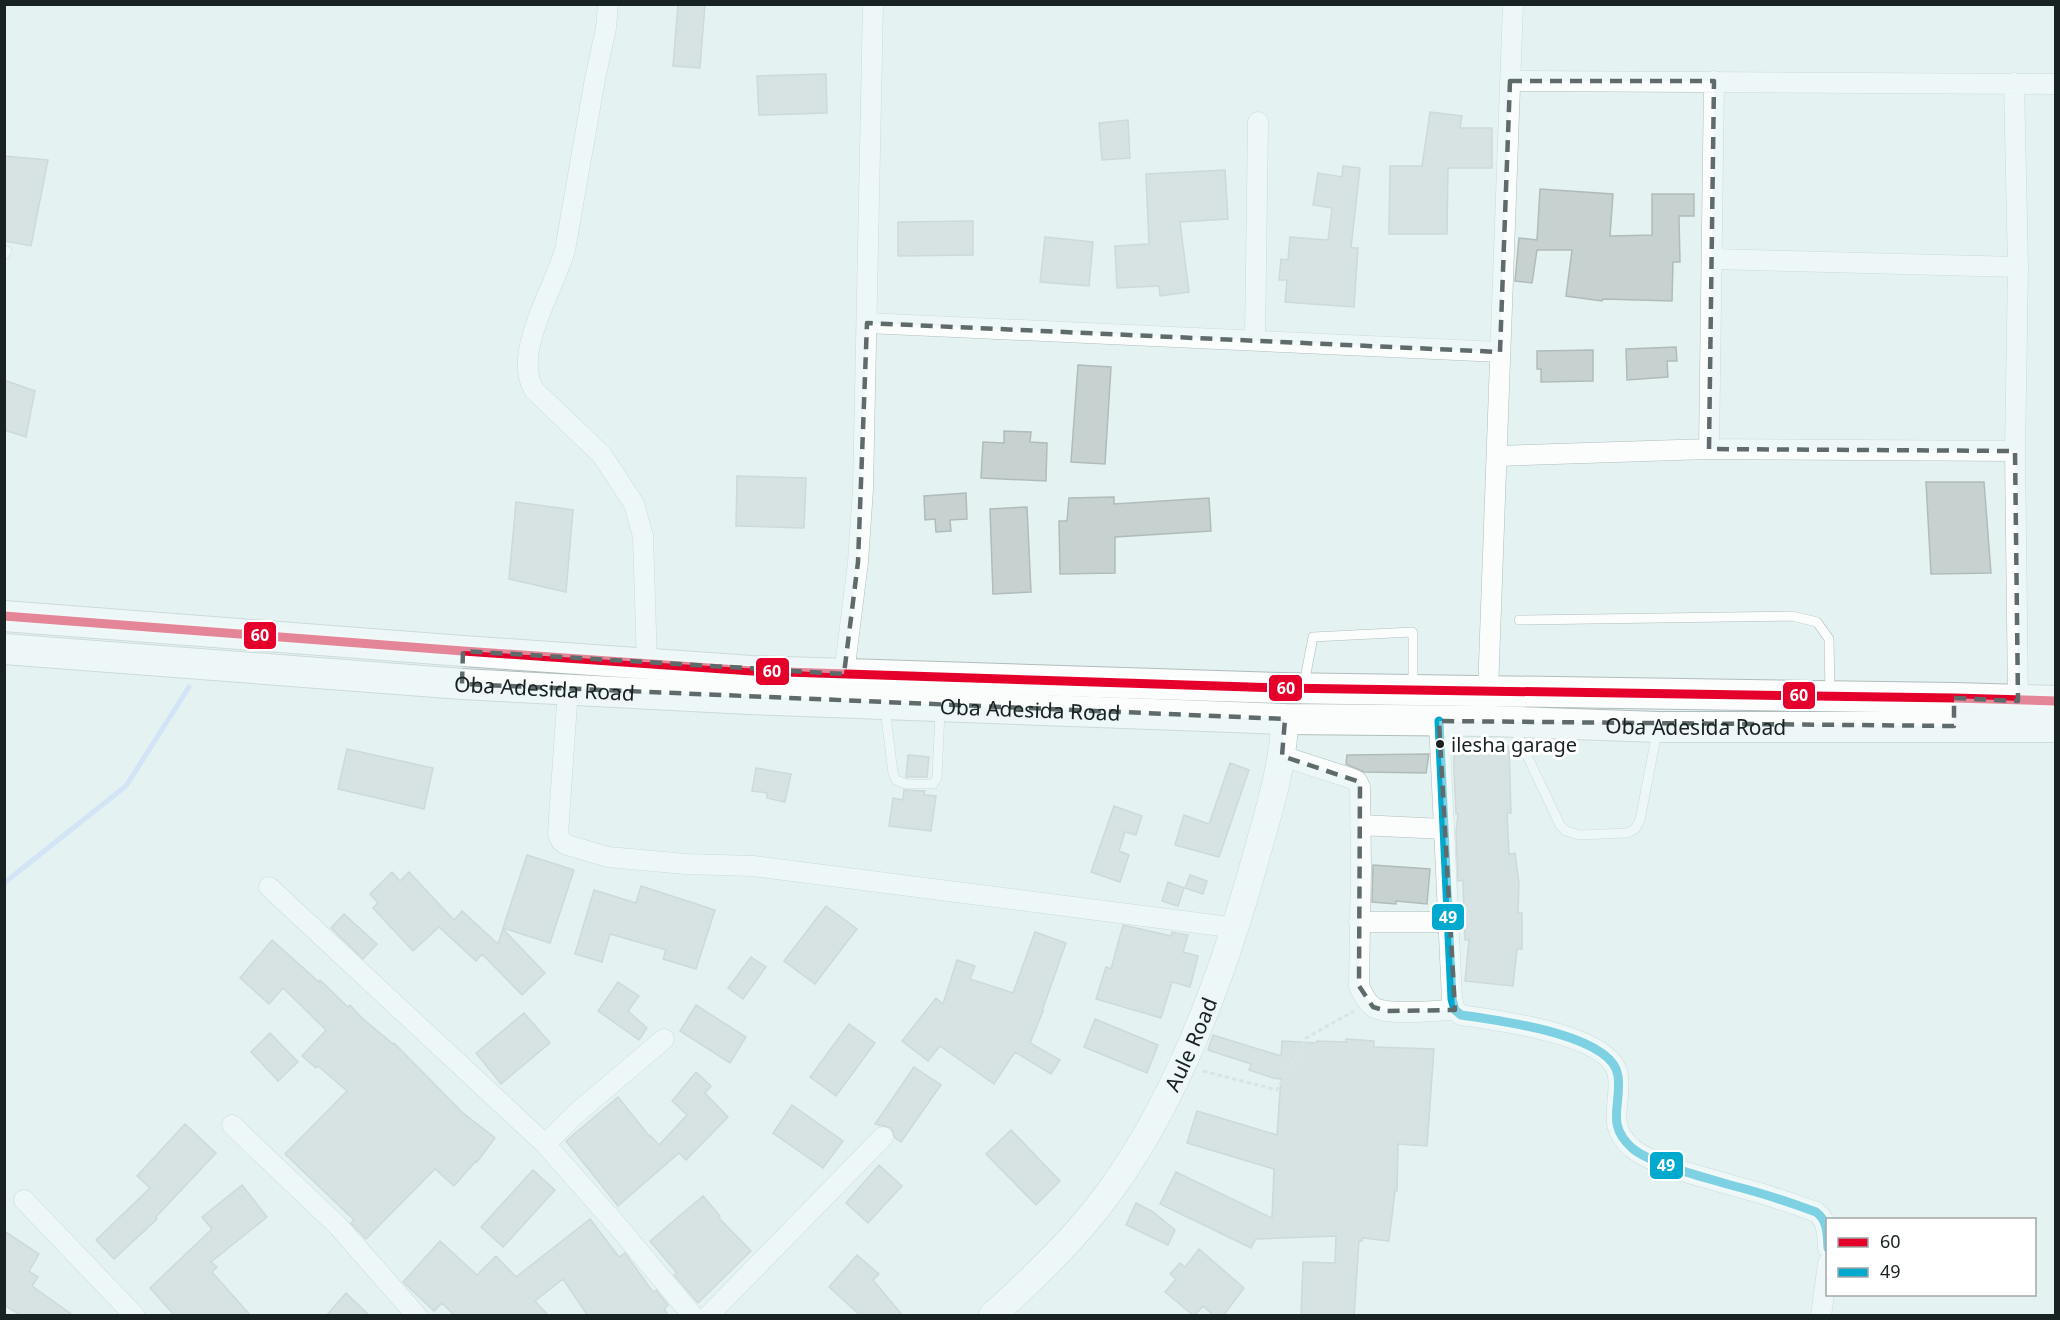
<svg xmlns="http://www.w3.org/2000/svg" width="2060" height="1320" font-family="'Noto Sans',sans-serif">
<rect width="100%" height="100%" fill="#e4f2f2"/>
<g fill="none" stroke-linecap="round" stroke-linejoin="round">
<path stroke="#bcd2f8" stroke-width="5" d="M4 883 126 786 189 687"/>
</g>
<path fill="#c7d1cf" stroke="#b1bcba" stroke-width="1.5" d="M678 4H705L700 68 673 66Z
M826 74 827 113 759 115 757 76Z
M1430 112 1462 116 1460 128H1492V168H1448L1447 234H1389L1390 166H1422Z
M1128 120 1130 158 1102 160 1099 123Z
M4 156 48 160 31 246 4 241Z
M1343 166 1360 168 1351 248H1358L1354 307 1285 302 1287 280H1279L1281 259 1288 260 1290 237 1328 240 1332 208 1313 205 1318 173 1342 177Z
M1225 170 1228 219 1180 222 1189 292 1160 296 1159 286 1117 288 1115 246 1149 244 1146 174Z
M1540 189 1613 194 1610 236 1652 235V194H1694V216H1679L1680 262H1673L1672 301 1603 299 1602 301 1566 296 1572 250H1537L1532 283 1515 281 1519 238 1537 240Z
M973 221V255L898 256V222Z
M1045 237 1093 242 1089 286 1040 282Z
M1676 347 1677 361H1667L1668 377 1627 380 1626 349Z
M1593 350V381L1541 382V369H1537V351Z
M1078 365 1111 367 1105 464 1071 462Z
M4 380 35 391 26 437 4 430Z
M1004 431 1031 432 1030 442 1047 443 1046 481 981 478 983 442 1004 443Z
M737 476 806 478 804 528 736 526Z
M1926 482H1984L1991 573 1931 574Z
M966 493 967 519 950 520 951 531 936 532 935 519 925 520 924 496Z
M1114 497V504L1209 498 1211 531 1115 537V573L1060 574 1059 521H1067L1069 498Z
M516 502 573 510 566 592 509 579Z
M1027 507 1031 592 993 594 990 509Z
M1509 746 1511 813H1507L1509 854 1515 853 1519 884 1518 913H1522V949H1517L1513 986 1465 981 1469 940H1465L1463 880 1458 881 1456 832 1458 814H1456L1454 771V747Z
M347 749 433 768 424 809 338 789Z
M1429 754 1426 773 1364 772 1346 764 1347 755Z
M908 755 929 757 927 777H906Z
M1230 763 1249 770 1219 857 1175 845 1184 815 1209 824Z
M756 768 791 774 785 802 767 798V793L752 791Z
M904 790 925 791 924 795 936 796 931 831 889 826 893 798 903 800Z
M1114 806 1142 816 1136 835 1125 832 1119 851 1129 855 1120 882 1091 872Z
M527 855 574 870 550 943 503 928Z
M1373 865 1430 869 1427 904 1396 901V904L1372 902Z
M392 872 400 881 409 872 454 920 462 911 498 944 503 929 545 973 522 995 482 954 476 961 439 927 413 951 373 908 378 903 370 894Z
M1190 875 1207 881 1203 894 1185 888Z
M1168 882 1184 888 1178 906 1162 901Z
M641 886 715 910 696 969 663 959 666 950 610 934 602 962 575 954 594 890 636 903Z
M826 906 857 929 815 984 784 961Z
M344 914 377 944 363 959 331 928Z
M1123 925 1171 936 1172 932 1188 935 1183 952 1198 956 1190 987 1172 982 1161 1018 1096 999 1106 967 1111 969Z
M1035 932 1066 943 1042 1011H1043L1030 1043 1060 1060 1051 1074 1015 1052 994 1084 940 1046 928 1061 902 1041 936 998 943 1004 957 960 975 966 970 979 1013 993Z
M272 940 319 982 320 980 348 1007 350 1005 362 1018 393 1044 394 1043 463 1113 495 1138 477 1162 476 1161 454 1186 435 1169 366 1239 351 1223 354 1220 285 1154 347 1091 318 1066 316 1068 302 1056 326 1030 283 988 269 1004 240 978Z
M751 957 766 967 743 999 728 988Z
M618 982 639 996 628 1011 647 1028 639 1040 598 1011Z
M696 1005 746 1037 730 1063 680 1031Z
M524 1013 550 1043 501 1084 476 1053Z
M1095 1019 1158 1045 1147 1073 1084 1047Z
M849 1024 875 1043 836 1096 810 1077Z
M270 1033 298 1062 278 1081 251 1052Z
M1213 1035 1281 1056 1282 1041 1317 1043V1041L1346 1042V1039L1374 1041V1047L1434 1049 1427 1146 1398 1144 1397 1191H1395L1389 1241 1362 1238V1241H1359L1354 1316H1301L1303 1262 1335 1263 1336 1236 1256 1239 1251 1248 1160 1204 1176 1172 1272 1218 1274 1169 1187 1143 1197 1111 1277 1135 1281 1079 1273 1078 1249 1070 1251 1064 1208 1050Z
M914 1067 941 1085 901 1142 895 1138 891 1128 875 1124Z
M696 1072 711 1086 705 1093 728 1117 686 1160 679 1153 618 1206 566 1141 618 1097 650 1137 651 1136 659 1145 687 1115 672 1101Z
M792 1105 843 1141 823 1168 773 1133Z
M185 1124 216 1153 156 1217 157 1219 114 1259 96 1240 150 1188 137 1176Z
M1011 1130 1060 1181 1036 1205 986 1154Z
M879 1165 902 1186 868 1223 846 1203Z
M533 1170 555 1190 503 1247 481 1227Z
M242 1185 267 1217 211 1262 217 1267 212 1272 251 1316H175L150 1288 212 1229 202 1217Z
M703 1196 720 1216 718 1217 751 1251 698 1303 674 1275 677 1273 650 1241Z
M1136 1203 1153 1212 1175 1230 1168 1245 1126 1225Z
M590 1219 619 1257 625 1253 653 1292 656 1290 668 1305 664 1309 669 1316H588L563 1279 535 1301 549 1316H455L442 1303 434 1311 403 1282 440 1241 477 1275 496 1256 516 1277Z
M4 1231 39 1254 29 1271 38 1277 32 1286 74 1316H22L4 1305Z
M1199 1249 1244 1288 1223 1316H1214L1203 1306 1194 1316 1165 1292 1176 1279 1170 1274 1180 1263 1185 1267Z
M857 1255 879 1274 873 1280 903 1316H861L829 1287Z
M346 1293 370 1316H326Z"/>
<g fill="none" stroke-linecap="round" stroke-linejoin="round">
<defs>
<path id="lane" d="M4 255 7 251
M1519 620 1792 616 1817 622 1829 639 1830 694
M1304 684 1313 637 1412 632 1413 633V687
M885 709 893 773 896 780 906 784H933L937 778 940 711
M1514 728 1560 825 1566 831 1579 835 1627 833 1635 829 1640 820 1657 732"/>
<path id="street" d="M608 4 606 28 595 79 565 250C554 289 512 353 534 390L602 455 634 504 643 536 647 664
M1510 81 2056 84
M2014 83 2018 267 2015 451 2018 701
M1712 259 2018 267
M867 323 1500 352
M1255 340 1258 122
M1709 449 1714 81
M1497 456 1709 449 2015 451
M844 674 858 562 863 489 873 4
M568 689 558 833 561 841 567 845 608 857 686 864 753 866 1237 928
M1488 691 1513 4
M1439 721 1452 999 1455 1010 1461 1015C1495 1020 1613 1034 1618 1076 1622 1105 1605 1124 1632 1148 1652 1165 1708 1178 1734 1186 1762 1193 1789 1202 1816 1212 1828 1221 1827 1234 1828 1248
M1282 756 1350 778 1357 781 1360 787 1361 868 1359 986C1363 994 1367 1004 1375 1008 1392 1016 1435 1010 1455 1010
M1360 825 1444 829
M269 887 545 1144 615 1223 693 1316
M1359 922H1448
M232 1125 338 1226 417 1316
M545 1144 579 1111 664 1039
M24 1200 135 1316
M708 1316 883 1137
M1821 1316 1828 1263"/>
<g id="secondary">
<path id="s1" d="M992 1316C1034 1277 1077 1237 1110 1191 1179 1096 1224 972 1255 860 1268 814 1283 767 1285 719"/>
</g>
<g id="primary">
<path d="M4 616 463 651 752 671 1281 688 1954 698 2056 701"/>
<path id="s2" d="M4 649 462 684 749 699 1285 719 1492 721 1658 727H2056"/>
</g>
</defs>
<use href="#lane" stroke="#b1bcbc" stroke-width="10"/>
<use href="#street" stroke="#b1bcbc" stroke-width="21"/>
<use href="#secondary" stroke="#b1bcbc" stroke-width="28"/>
<use href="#primary" stroke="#b1bcbc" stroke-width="32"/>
<path stroke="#cdd2d2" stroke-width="3" stroke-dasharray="4.5 3" stroke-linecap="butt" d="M1203 1071 1277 1090 1306 1038 1354 1011"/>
<use href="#lane" stroke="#fbfdfd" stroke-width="9"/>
<use href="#street" stroke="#fbfdfd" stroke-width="20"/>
<use href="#secondary" stroke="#fbfdfd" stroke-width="27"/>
<use href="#primary" stroke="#fbfdfd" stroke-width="30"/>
<defs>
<path id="bus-1" d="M4 616 463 651 752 671 1281 688 1954 698 2056 701"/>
<path id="bus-2" d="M1439 721 1452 999 1455 1010 1461 1015C1495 1020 1613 1034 1618 1076 1622 1105 1605 1124 1632 1148 1652 1165 1708 1178 1734 1186 1762 1193 1789 1202 1816 1212 1828 1221 1827 1234 1828 1248"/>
</defs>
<use href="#bus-1" stroke="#fff" stroke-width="14"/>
<use href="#bus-2" stroke="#fff" stroke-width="14"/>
<use href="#bus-1" stroke="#e4002b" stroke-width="9"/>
<use href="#bus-2" stroke="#00a9ce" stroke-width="9"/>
</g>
<path d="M0 0H2060V1320H0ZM1510 81H1714L1709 449 2015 451 2018 701 1954 698V726L1439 721 1455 1010 1387 1011 1373 1007 1359 986 1360 782 1282 756 1285 719 462 684 463 651 844 674 858 562 867 323 1500 352Z" fill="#e4f2f2" fill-opacity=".55" fill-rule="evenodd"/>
<path fill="none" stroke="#5f6b6b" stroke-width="4.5" stroke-dasharray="12 8" stroke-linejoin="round" d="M1510 81H1714L1709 449 2015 451 2018 701 1954 698V726L1439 721 1455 1010 1387 1011 1373 1007 1359 986 1360 782 1282 756 1285 719 462 684 463 651 844 674 858 562 867 323 1500 352Z"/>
<circle fill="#182222" stroke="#fff" stroke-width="2" cx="1440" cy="744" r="5"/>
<g text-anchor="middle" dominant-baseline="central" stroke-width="6" stroke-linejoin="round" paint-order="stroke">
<g font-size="20" fill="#182222" stroke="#fff" text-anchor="start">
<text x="1451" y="744">ilesha garage</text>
</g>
<g font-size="21" fill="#182222" stroke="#fff">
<text stroke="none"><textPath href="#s2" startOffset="542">Oba Adesida Road</textPath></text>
<text stroke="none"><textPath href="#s2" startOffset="1028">Oba Adesida Road</textPath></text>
<text stroke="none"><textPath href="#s2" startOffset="1694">Oba Adesida Road</textPath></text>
<text stroke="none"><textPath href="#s1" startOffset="340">Aule Road</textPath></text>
</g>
</g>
<g stroke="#fff" stroke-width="2">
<rect x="243" y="621" width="34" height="29" rx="6" fill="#e4002b"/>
<rect x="755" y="657" width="35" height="29" rx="6" fill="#e4002b"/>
<rect x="1268" y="674" width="35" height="28" rx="6" fill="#e4002b"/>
<rect x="1782" y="681" width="34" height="29" rx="6" fill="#e4002b"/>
<rect x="1431" y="903" width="34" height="28" rx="6" fill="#00a9ce"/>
<rect x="1649" y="1151" width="35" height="29" rx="6" fill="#00a9ce"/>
</g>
<g font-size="16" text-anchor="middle" font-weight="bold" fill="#fff">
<text x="260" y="641">60</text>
<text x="772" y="677">60</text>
<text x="1286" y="694">60</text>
<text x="1799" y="701">60</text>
<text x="1448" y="923">49</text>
<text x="1666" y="1171">49</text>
</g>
<rect width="2060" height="1320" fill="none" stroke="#182222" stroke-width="12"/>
<rect x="1826" y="1218" width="210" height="78" fill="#ffffff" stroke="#a3a7a7" stroke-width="1.5"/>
<rect x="1838" y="1238" width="30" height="9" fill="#e4002b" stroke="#a3a7a7" stroke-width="1.5"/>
<text x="1880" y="1248" font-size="18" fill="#182222">60</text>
<rect x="1838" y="1268" width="30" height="9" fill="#00a9ce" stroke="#a3a7a7" stroke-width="1.5"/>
<text x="1880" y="1278" font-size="18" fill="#182222">49</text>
</svg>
